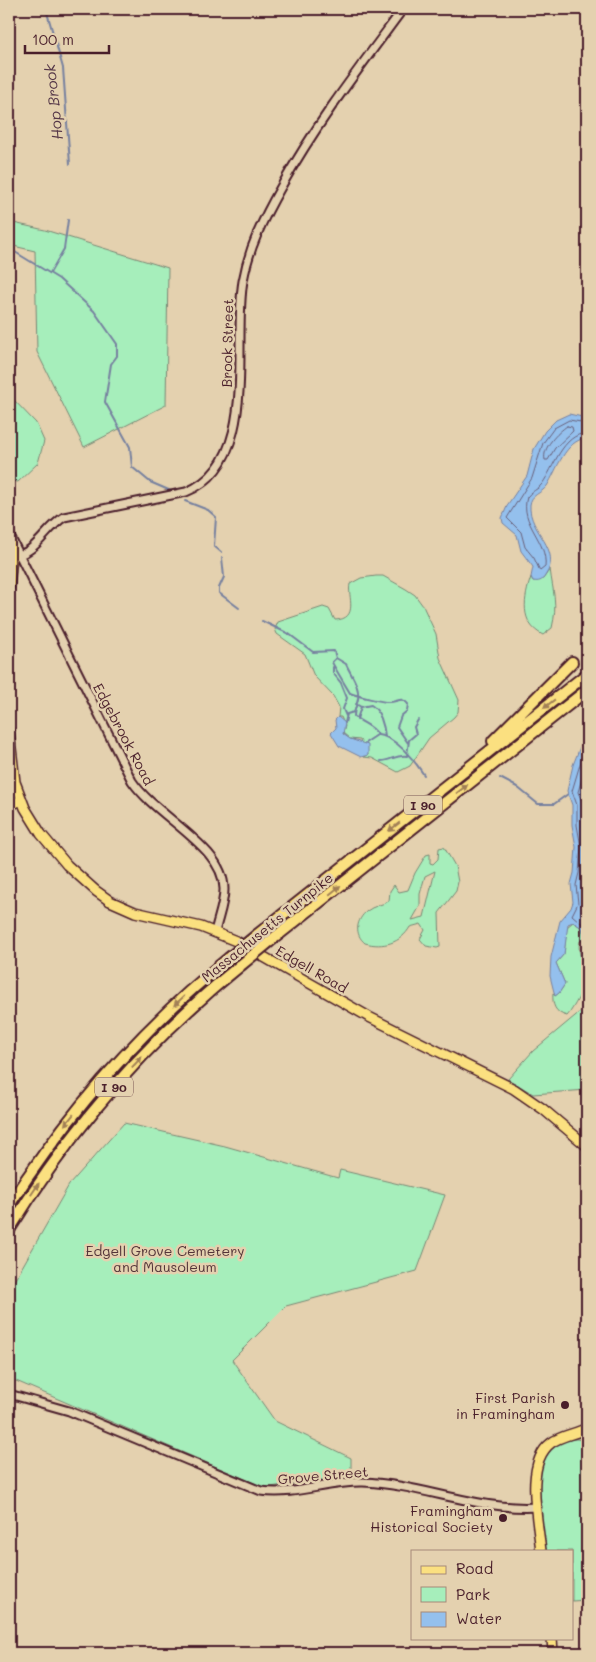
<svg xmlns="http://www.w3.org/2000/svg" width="596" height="1662" font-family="Mali,sans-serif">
<rect width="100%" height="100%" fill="#e4d1af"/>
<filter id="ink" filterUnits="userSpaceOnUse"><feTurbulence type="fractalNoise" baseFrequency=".02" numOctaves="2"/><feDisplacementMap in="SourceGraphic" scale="10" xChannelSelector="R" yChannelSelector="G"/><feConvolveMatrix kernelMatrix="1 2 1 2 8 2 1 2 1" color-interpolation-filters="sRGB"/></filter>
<g filter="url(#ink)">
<path fill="#a6eebb" stroke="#788673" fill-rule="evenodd" d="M9 222 45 230 168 268 166 405 84 447 37 352 35 251 9 245Z
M11 397 36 423 44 441 38 463 18 482 9 481V398Z
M550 569C553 593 558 603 552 628L543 635C519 623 524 598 531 577L533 581 543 579Z
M376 576H383L406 589 415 595 423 606 436 634 440 658 459 700 458 712 454 717 429 738 410 766 398 772 372 758 364 757 368 755 360 740 350 739 343 733 345 726 341 717H338L339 707 333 696 314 676 305 654 277 634 275 629 278 622 323 607 329 609 335 620C360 619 347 596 350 584L361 578Z
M444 847 455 866 458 882 456 891 439 913 440 947 437 948 426 946 420 939 425 930 421 924 410 927C401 943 383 948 365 943 354 934 356 920 367 911 373 906 382 905 389 901L390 891 394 885 399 892 408 890 415 873 426 855 430 854V863L433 864 438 859 439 848ZM435 871 424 917 412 920 420 906V894L425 876Z
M573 922 582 928 586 941H580C576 954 586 965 587 977 587 984 572 1011 567 1016 555 1013 552 1005 553 993L555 996 559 993 565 984 556 963 564 954 567 927Z
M587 1006V1090L533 1094 508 1079 533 1051Z
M124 1123 225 1146 338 1178 340 1170 445 1195 417 1271 286 1306 232 1360 275 1421 351 1458V1476L270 1487 261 1486 9 1378V1290L69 1185Z
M577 1439 587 1442V1600L572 1601V1551H546C542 1516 522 1440 577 1439Z"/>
<path fill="#94c0ed" stroke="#76809f" d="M569 414 587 418V438C565 440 557 470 547 486 541 494 531 494 530 505 528 532 564 549 545 576 542 581 539 582 533 581L531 577 533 567 521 551 517 535 503 523 502 518 508 504 527 476 534 449 545 431 556 420Z
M338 717 345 723 343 734 350 739 368 745V755L361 757 339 746 331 733 336 728 335 720Z
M587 729V943L582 928 573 922 568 924 564 954 556 963 565 984 559 993 555 996 550 976 551 957 560 921 571 908 573 902 571 884 574 873 576 847 572 825V805L567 791 573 765Z"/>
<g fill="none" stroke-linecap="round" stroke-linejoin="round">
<path stroke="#685f79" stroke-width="1" d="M587 423 569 420 554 428 543 443 532 478 507 518 521 532 525 547 534 558 540 571 545 567C548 540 519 524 527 497 531 491 538 490 542 484 554 468 562 434 587 433
M567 426 572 427 573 431 555 448 548 460H545C542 448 557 433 567 426Z
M587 741 572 791 577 805V825L581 847 579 873 576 885 578 903 572 915 587 928
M587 761 578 792 583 804V824L587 847 585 874 582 886 584 902 582 913 587 918"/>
<path stroke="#76809f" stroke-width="2" d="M46 9 63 68 70 164
M9 252H15L59 279 94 311 117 344V356L111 364 105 402 130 447 132 467 150 482 171 491
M50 273 64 249 68 220
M185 501 208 510 216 517 214 546 221 552
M222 558 224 577 219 588V593L239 608
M262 621 289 634 313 652 334 651 336 658 346 664C351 675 360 686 358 699 357 705 354 709 354 716 362 724 373 725 378 735 395 736 415 761 424 775
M336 658 332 662C333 665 347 688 350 693 354 695 385 703 389 702 398 702 402 696 408 704L407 711 401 716 397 727 408 743
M333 667V673L341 683 347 698 343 709 346 716
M356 704 361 707 371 705C380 710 384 726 385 736
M357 719 361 707
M345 723 347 714 354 712
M365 743 377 735
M381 761C390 761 397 754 407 756L409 740 416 734 414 727 418 720
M500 778 517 787 538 804H554L568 794"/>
<defs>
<path id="minor" d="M12 540 132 781C157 818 225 847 224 890 224 904 218 918 215 932
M12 556C34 556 46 528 64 517L186 492C261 462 232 343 243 281 249 247 264 217 281 187 316 124 360 67 403 9
M9 1394 69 1411 261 1491C296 1496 329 1481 363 1482 421 1484 478 1511 537 1507"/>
<path id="major" d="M9 529 12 556 9 588
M9 731 15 782 25 808 41 834 67 865 96 891 110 901 135 912 201 927 236 941 369 1017 514 1089 543 1109 587 1146
M9 806 21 800
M541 1551C538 1521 524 1463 551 1443 562 1435 576 1434 587 1428
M552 1638 553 1653"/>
<path id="highway" d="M493 741 572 662
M257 935 587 674
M269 942 587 690
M9 1205C69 1112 143 1027 229 958
M9 1230C71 1129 149 1039 241 965"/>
</defs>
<use href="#minor" stroke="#4a1f2b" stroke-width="11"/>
<use href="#major" stroke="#4a1f2b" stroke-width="12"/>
<use href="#highway" stroke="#4a1f2b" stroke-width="14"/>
<use href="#minor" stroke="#e4d1af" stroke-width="7"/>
<use href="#major" stroke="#fbe080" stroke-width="9"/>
<use href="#highway" stroke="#fbe080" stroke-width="10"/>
<defs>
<path id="highway-bridge" d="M229 958 257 935
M241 965 269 942"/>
</defs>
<use href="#highway-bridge" stroke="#4a1f2b" stroke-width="14" stroke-linecap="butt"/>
<use href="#highway-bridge" stroke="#fbe080" stroke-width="10"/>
</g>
<defs><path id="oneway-solid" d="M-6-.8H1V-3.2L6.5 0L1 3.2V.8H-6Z" transform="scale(1.25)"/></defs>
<g fill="#a28056">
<use href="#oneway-solid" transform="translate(549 704) rotate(142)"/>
<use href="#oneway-solid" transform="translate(462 789) rotate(-38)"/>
<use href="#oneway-solid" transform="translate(394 827) rotate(142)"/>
<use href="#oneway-solid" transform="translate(335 890) rotate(-39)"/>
<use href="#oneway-solid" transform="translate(179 1001) rotate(137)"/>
<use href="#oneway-solid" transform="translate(137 1062) rotate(-47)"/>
<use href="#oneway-solid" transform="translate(69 1120) rotate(129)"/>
<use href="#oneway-solid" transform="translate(35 1189) rotate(-56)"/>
</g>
</g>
<g fill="#4a1f2b" stroke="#e4d1af" stroke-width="2">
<circle cx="565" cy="1405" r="5"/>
<circle cx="503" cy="1518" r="5"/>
</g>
<g text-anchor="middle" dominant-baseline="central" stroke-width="5" stroke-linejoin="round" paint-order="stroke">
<g fill="#e4d1af" stroke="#785453" stroke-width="1">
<rect x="404" y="795.5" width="38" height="19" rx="4"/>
<rect x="95" y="1077.5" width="38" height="19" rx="4"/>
</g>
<g font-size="12" font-weight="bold" fill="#4a1f2b">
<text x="423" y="805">I 90</text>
<text x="114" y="1087">I 90</text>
</g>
<g font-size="14" fill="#4a1f2b" stroke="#e4d1af">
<text transform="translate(227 343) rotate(-89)">Brook Street</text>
<text transform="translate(124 734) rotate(62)">Edgebrook Road</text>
<text transform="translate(267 927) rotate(-39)">Massachusetts Turnpike</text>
<text transform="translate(312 969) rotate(30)">Edgell Road</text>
<text transform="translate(323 1475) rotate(-5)">Grove Street</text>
</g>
<g font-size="14" fill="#533439" stroke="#e4d1af">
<text x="165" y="1250">Edgell Grove Cemetery<tspan x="165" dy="16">and Mausoleum</tspan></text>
</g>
<g font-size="14" fill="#4a1f2b" stroke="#e4d1af" text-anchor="end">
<text x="555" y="1397">First Parish<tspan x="555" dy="16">in Framingham</tspan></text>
<text x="493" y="1510">Framingham<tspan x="493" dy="16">Historical Society</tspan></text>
</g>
<g font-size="15" font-style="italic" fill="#553748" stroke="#e4d1af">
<text transform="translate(53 102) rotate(-96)">Hop Brook</text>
</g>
</g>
<rect width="596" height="1662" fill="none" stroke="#e4d1af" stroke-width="30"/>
<rect x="15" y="15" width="566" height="1632" fill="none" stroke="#4a1f2b" stroke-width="2" filter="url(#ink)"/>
<rect x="411" y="1550" width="162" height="90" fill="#e4d1af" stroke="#a68a7a"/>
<rect x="421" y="1566" width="25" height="8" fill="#fbe080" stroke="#a68a7a"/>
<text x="456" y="1574" font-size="15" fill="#4a1f2b">Road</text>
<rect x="421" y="1587" width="25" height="15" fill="#a6eebb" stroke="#a68a7a"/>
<text x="456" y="1600" font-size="15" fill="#4a1f2b">Park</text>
<rect x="421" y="1612" width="25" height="15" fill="#94c0ed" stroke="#a68a7a"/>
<text x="456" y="1624" font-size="15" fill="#4a1f2b">Water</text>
<path d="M25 45v8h84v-8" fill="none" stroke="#4a1f2b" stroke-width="2.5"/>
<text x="32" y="45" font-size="15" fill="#4a1f2b" stroke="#e4d1af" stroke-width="4" paint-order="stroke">100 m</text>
</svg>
